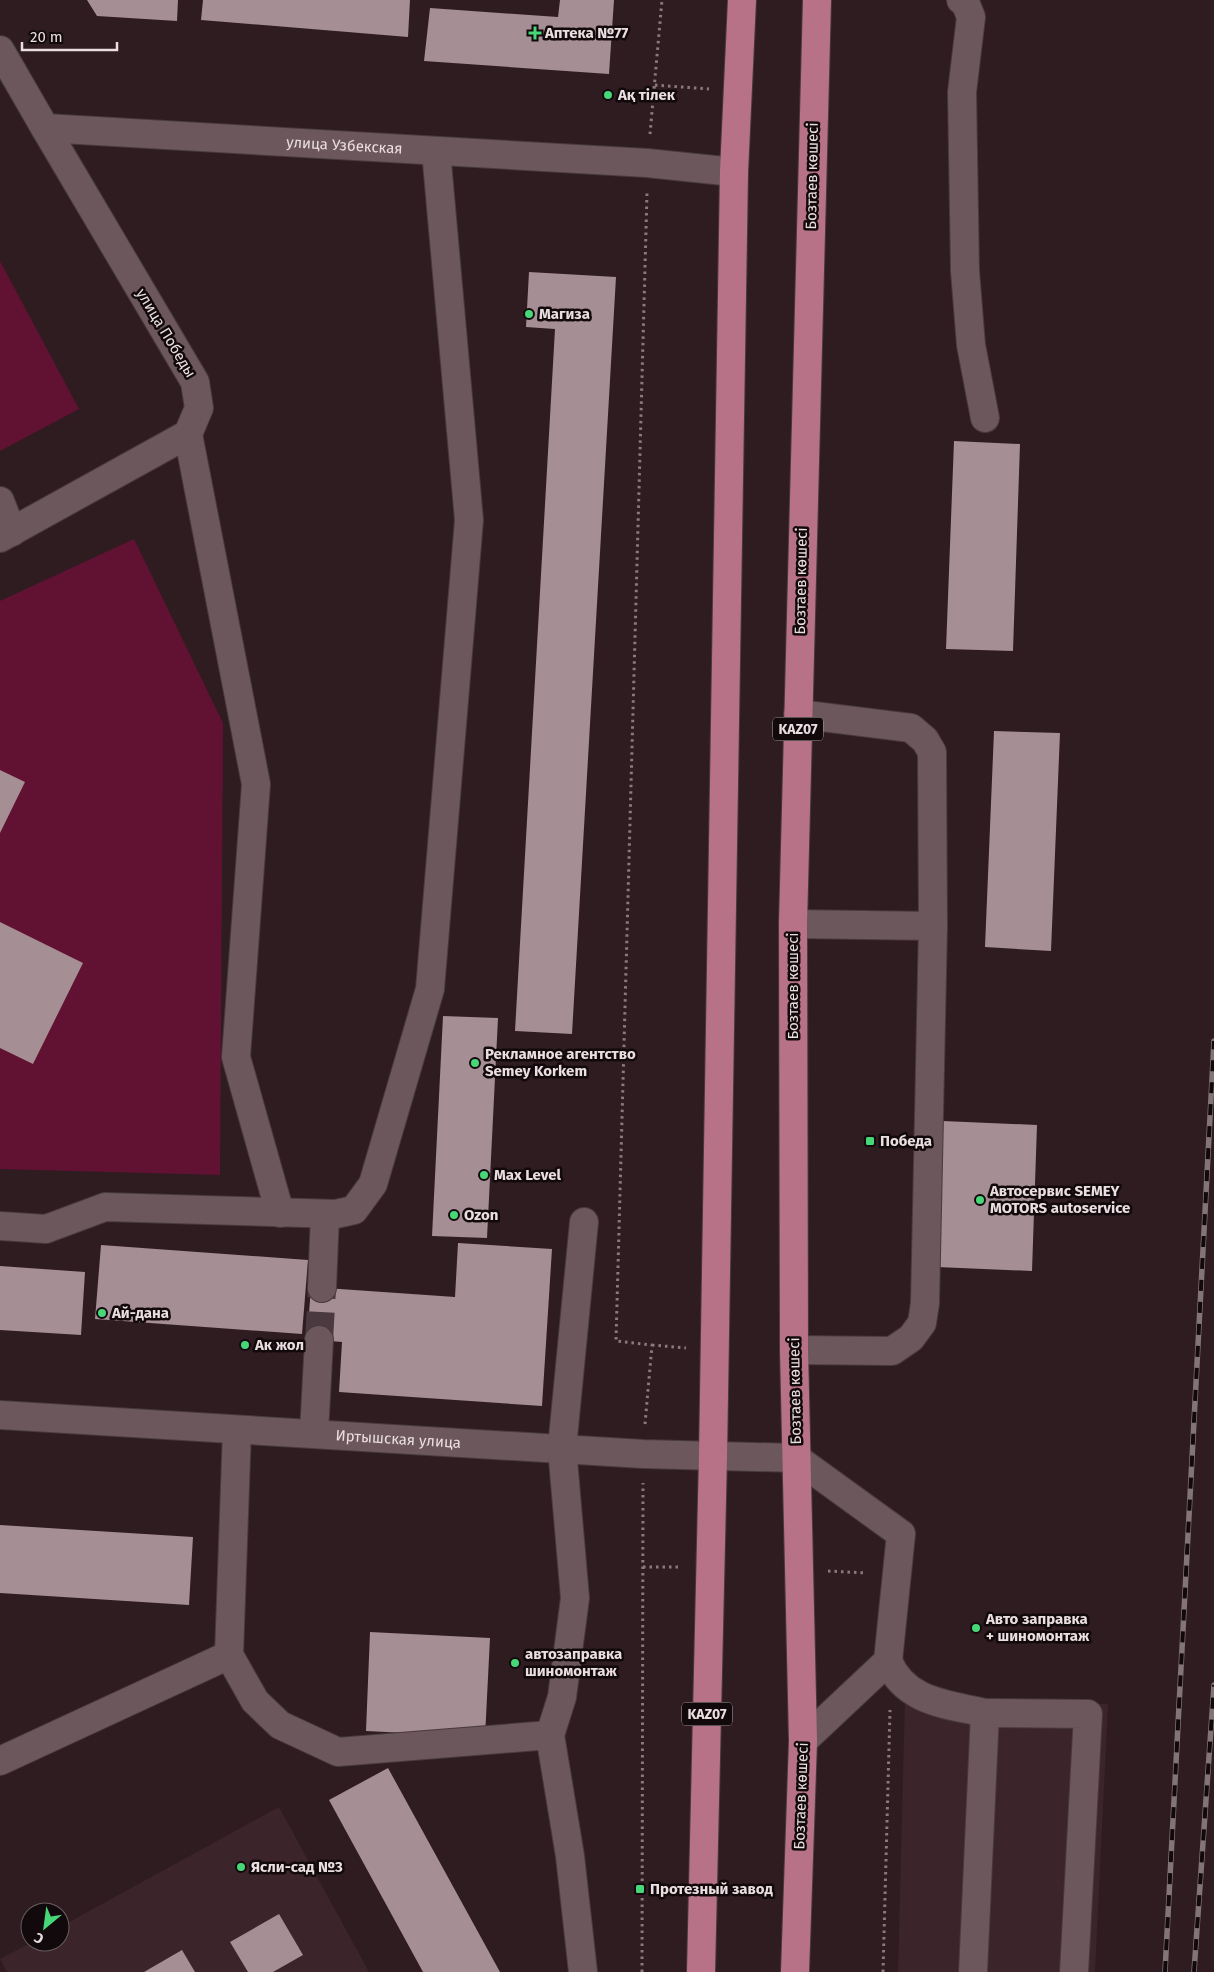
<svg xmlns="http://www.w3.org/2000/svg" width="1214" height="1972" font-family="'Fira Sans',sans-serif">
<rect width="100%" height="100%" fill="#2e1c21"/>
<path fill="#3c242b" d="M905 1699 1108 1704 1095 1972H898Z
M279 1807 369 1972H7L0 1959 32 1942H60V1927Z"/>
<path fill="#611132" d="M0 261 79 409 0 451Z
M134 539 223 723 220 1175 0 1169V601Z"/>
<path fill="#a58e94" d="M87 0H178L177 21 97 16Z
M203 0H410L408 37 201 20Z
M560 0H614L609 74 424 61 430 8 558 17Z
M529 272 616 277 572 1034 515 1031 555 329 526 327Z
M954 441 1020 444 1013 651 946 649Z
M994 731 1060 733 1051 951 985 947Z
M0 770 25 782 0 833Z
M0 922 83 963 33 1064 0 1048Z
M443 1016 498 1018 487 1238 432 1236Z
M943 1121 1037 1125 1032 1271 937 1267Z
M458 1243 552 1249 542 1406 339 1392 342 1342 307 1339 311 1287 455 1297Z
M101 1245 308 1260 302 1334 95 1319Z
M0 1266 85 1272 81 1335 0 1330Z
M0 1525 193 1537 189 1605 0 1593Z
M370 1632 490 1638 485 1737 366 1731Z
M388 1768 500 1972H423L329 1800Z
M279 1914 303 1955 273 1972H248L230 1942Z
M182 1950 195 1972H144Z"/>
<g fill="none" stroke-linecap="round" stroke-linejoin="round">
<path stroke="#4a393e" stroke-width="28" stroke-dasharray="28 14" stroke-linecap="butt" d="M319 1340 322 1288"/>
<defs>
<g id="minor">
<path d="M961 0 965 2 971 17 962 92 965 271 971 345 985 418"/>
<path id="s1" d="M0 50 45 128 647 163 734 172"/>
<path d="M188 434 256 784 236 1057 280 1213"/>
<path d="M0 501 12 532"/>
<path d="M0 538 188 434 199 408 195 382 45 128"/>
<path d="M793 924 933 926 932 752 925 740 911 728 798 714"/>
<path d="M0 1226 46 1229 105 1207 336 1214 354 1210 373 1184 430 989 469 520 436 151"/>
<path d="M322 1288 325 1214"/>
<path d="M794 1350 892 1351 911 1338 922 1323 925 1303 933 926"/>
<path id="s2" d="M0 1415 643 1454 796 1458 901 1534 888 1661 803 1741"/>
<path d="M237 1430 229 1655 255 1701 280 1725 338 1752 550 1735 562 1697 575 1598 562 1448 584 1222"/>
<path d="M314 1433 319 1340"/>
<path d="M888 1661C905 1702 946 1704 985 1713L973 1972"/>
<path d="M985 1713 1088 1714 1074 1972"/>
<path d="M550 1735 570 1856 583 1972"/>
<path d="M0 1761 229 1655"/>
</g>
<path id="highway" d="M701 1972 713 1456 734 172 742 0
M795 1972 803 1741 794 1350 793 924 817 0"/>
</defs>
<use href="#minor" stroke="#483a3e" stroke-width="30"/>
<use href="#highway" stroke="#483a3e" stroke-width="30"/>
<path stroke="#8a7a7e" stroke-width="3" stroke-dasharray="2.5 4" stroke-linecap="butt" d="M655 85 709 89
M650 134 662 0
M652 1345 686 1348
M645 1424 652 1345 616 1341 647 193
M643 1567H680
M828 1571 866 1573
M642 1972 643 1483
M883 1972 890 1710"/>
<use href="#minor" stroke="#6b575c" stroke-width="28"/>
<use href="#highway" stroke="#b87287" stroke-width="28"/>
<defs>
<path id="rail" d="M1165 1972 1214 1041
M1194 1972 1214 1685"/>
</defs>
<use href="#rail" stroke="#837478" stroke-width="5.5"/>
<use href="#rail" stroke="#11090b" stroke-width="4" stroke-dasharray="11" stroke-linecap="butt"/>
</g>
<g fill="#47d779" stroke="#11090b" stroke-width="2">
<path d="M532.5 25.5h5v5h5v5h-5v5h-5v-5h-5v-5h5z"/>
<circle cx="608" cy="95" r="5"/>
<circle cx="529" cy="314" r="5"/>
<circle cx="475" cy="1063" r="5"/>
<rect x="865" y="1136" width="10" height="10" rx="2.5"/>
<circle cx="484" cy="1175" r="5"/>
<circle cx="980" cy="1200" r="5"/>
<circle cx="454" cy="1215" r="5"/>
<circle cx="102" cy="1313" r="5"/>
<circle cx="245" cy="1345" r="5"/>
<circle cx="976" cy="1628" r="5"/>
<circle cx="515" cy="1663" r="5"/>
<circle cx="241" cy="1867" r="5"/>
<rect x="635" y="1884" width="10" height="10" rx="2.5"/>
</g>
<g text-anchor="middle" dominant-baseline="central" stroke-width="5" stroke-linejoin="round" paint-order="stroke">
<g fill="#11090b" stroke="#aa9ea1" stroke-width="1">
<rect x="773" y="717.5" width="50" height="23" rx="4"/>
<rect x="682" y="1702.5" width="50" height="23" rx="4"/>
</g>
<g font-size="14" font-weight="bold" fill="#ebdee1">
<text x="798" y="729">KAZ07</text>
<text x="707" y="1714">KAZ07</text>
</g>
<g font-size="15" font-weight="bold" fill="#ebdee1" stroke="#11090b" text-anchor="start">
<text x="545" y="33">Аптека №77</text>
<text x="618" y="95">Ақ тілек</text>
<text x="539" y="314">Магиза</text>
<text x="485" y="1054">Рекламное агентство<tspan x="485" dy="17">Semey Korkem</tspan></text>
<text x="880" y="1141">Победа</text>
<text x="494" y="1175">Max Level</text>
<text x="990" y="1191">Автосервис SEMEY<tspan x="990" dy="17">MOTORS autoservice</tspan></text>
<text x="464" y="1215">Ozon</text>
<text x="112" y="1313">Ай-дана</text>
<text x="255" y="1345">Ак жол</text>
<text x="986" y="1619">Авто заправка<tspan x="986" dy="17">+ шиномонтаж</tspan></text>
<text x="525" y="1654">автозаправка<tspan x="525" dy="17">шиномонтаж</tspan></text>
<text x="251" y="1867">Ясли-сад №3</text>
<text x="650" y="1889">Протезный завод</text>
</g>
<g font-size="15" fill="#ebdee1" stroke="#11090b">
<text stroke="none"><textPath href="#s1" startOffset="390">улица Узбекская</textPath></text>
<text transform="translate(812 176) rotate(-89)">Бозтаев көшесі</text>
<text transform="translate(166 333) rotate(59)">улица Победы</text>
<text transform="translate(801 581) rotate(-89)">Бозтаев көшесі</text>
<text transform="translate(793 986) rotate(-90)">Бозтаев көшесі</text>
<text transform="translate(795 1391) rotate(-91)">Бозтаев көшесі</text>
<text stroke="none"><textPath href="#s2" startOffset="399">Иртышская улица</textPath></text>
<text transform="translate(801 1796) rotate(-88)">Бозтаев көшесі</text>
</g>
</g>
<g transform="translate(45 1927) rotate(209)"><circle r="24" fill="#11090b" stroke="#685e61"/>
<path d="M0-4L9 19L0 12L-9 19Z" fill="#47d779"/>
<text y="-8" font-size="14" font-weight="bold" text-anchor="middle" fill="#ebdee1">С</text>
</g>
<path d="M22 42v8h95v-8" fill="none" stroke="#ebdee1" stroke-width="2.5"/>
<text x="30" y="42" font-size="15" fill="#ebdee1" stroke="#11090b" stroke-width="4" paint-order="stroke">20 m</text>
</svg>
